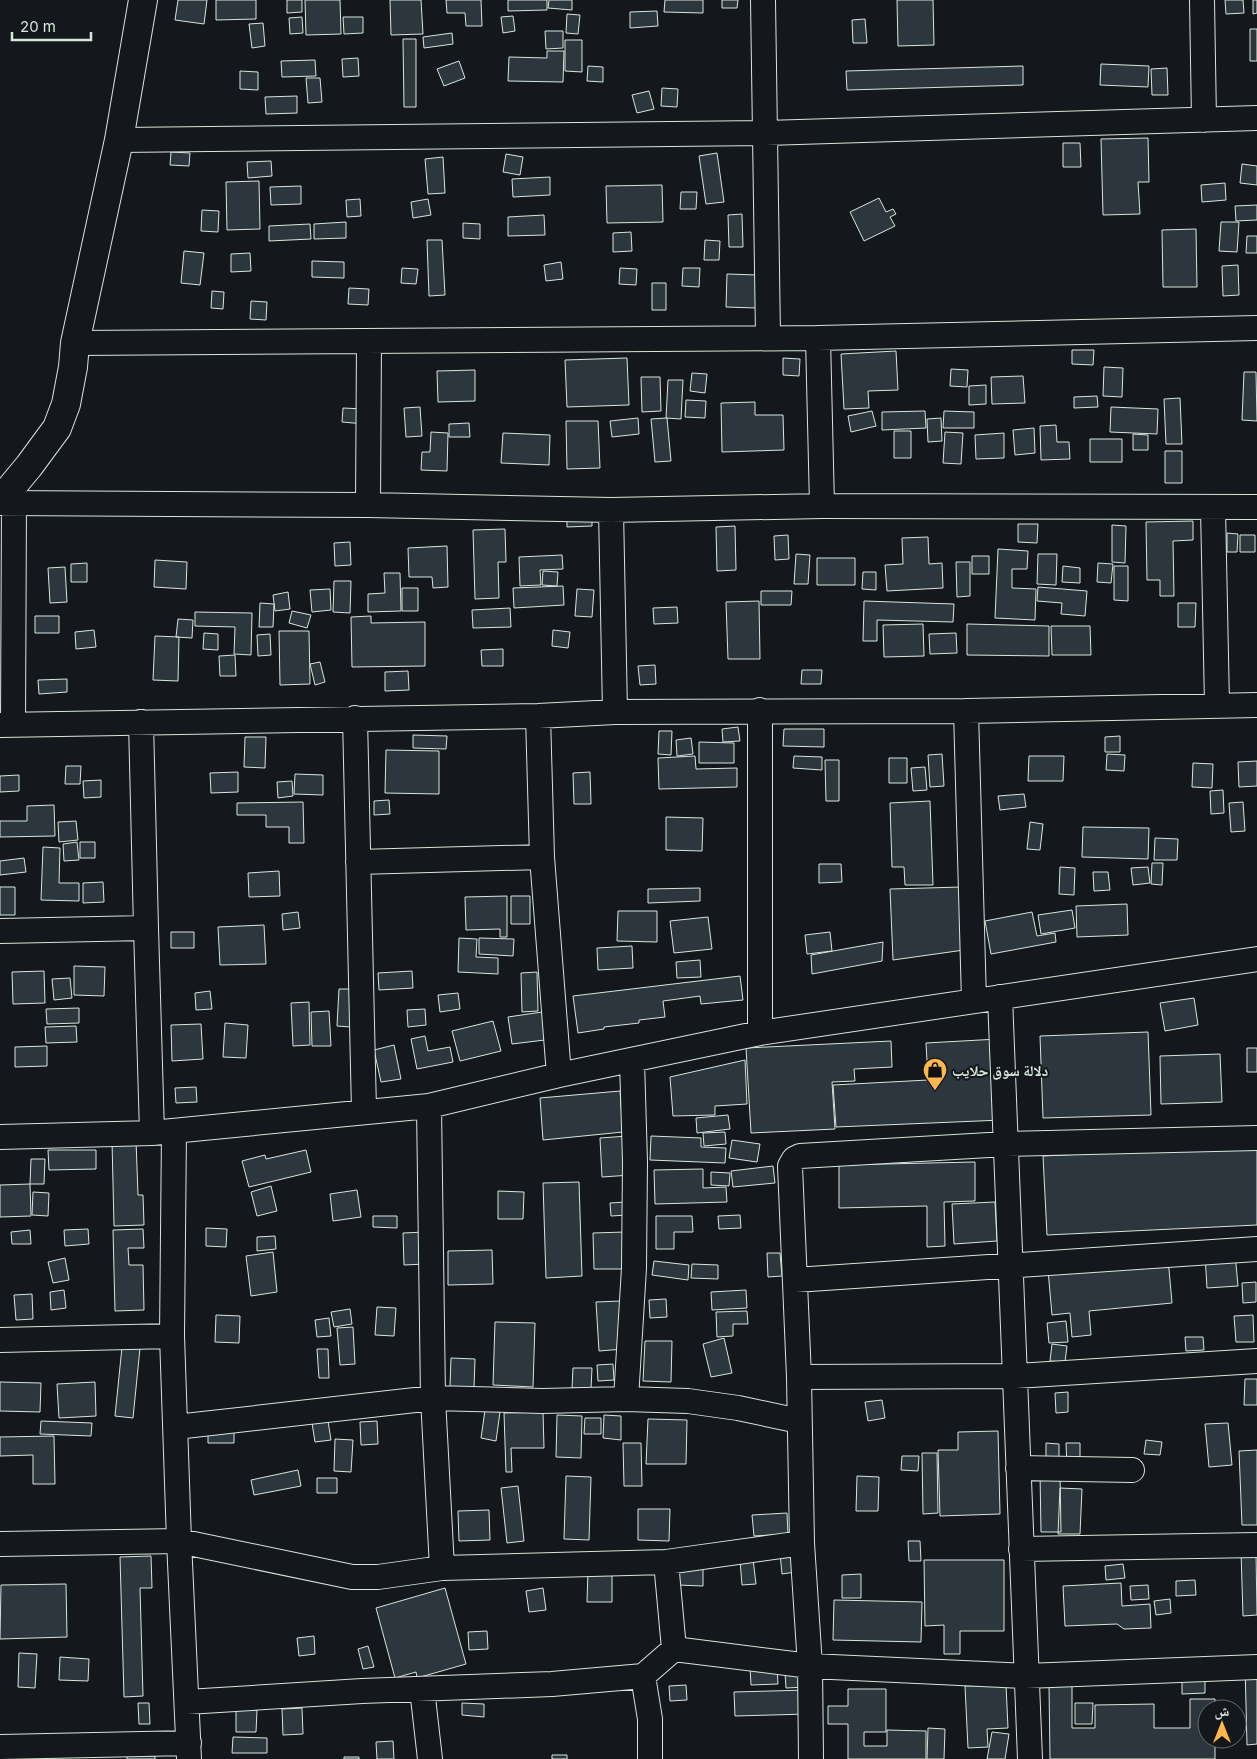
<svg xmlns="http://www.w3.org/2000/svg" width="1257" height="1759" font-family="Inter,'Noto Naskh Arabic',sans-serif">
<rect width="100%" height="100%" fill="#14181c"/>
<path fill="#2c363c" stroke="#d8e6dc" d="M178 0H207L204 24 175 20Z
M216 0H256V19L216 20Z
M287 0H302V12L287 13Z
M305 0H340L341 34 306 35Z
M390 0H421L423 34 391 35Z
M446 0H481L482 26H466L465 13H447Z
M508 0H547V10L508 11Z
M549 0H572V10L548 8Z
M665 0H703V13L664 12Z
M722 0H738L737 8H722Z
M897 0H933L934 45 898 46Z
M1225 0H1243L1244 13 1226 14Z
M1253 0H1257V13L1253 14Z
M657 11 658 26 630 28V12Z
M567 14 580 15 578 34 566 33Z
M513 16 515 31 503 33 501 17Z
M302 17 303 33 290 34 289 18Z
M343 17H363V33L344 34Z
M865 19 867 43H853L852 20Z
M263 23 265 46 252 48 249 24Z
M1250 29H1257V61H1250Z
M545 31H563V48L546 49Z
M452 33 453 44 424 48 423 37Z
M403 39H416V107H404Z
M565 40H582V72L565 71Z
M547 51H564L563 82 508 81 509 57 547 58Z
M358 58 359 76 343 77 342 59Z
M315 60 316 76 282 77 281 61Z
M459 61 465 78 444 86 437 69Z
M1101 64 1149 66 1148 87 1100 85Z
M588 66 603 67V82L587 81Z
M1023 66V85L847 90 846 71Z
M1167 68 1168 95H1152L1151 69Z
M240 71 258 72V90L240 89Z
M306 78H320L322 102 308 103Z
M662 88 678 89 677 107 661 106Z
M649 91 654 109 637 113 632 95Z
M297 96V113L266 114 265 97Z
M1148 138 1149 182H1138L1140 214 1103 215 1101 139Z
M1063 143H1080L1081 167H1063Z
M171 152 190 153 189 166 170 165Z
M717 153 724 202 706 204 699 156Z
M506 154 523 157 520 175 503 172Z
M443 157 445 193 428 194 425 159Z
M271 161 272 176 248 178 247 162Z
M1242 164 1257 166V185L1240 183Z
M550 177V195L513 197 512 179Z
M259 181 260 229 227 230 226 182Z
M1225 183 1226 200 1202 202 1201 185Z
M662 185 663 222 607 223 606 186Z
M301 186V204L271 205 270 187Z
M681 192H697L696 209H680Z
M879 198 886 212 893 209 896 214 890 217 895 226 864 241 850 212Z
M360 199 361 216 347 217 346 200Z
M428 199 431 215 413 218 411 202Z
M1257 205V220L1236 221 1235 206Z
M202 210 219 211 218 232 201 231Z
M742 214 743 247H729L728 215Z
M544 215 545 235 508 236V217Z
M346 222V238L314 239V224Z
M1221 222H1239L1237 252 1219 251Z
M463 223 480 224V239L463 238Z
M310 224 311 239 269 241V226Z
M1196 229 1197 287H1163L1162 230Z
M631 232 632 251 613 252V233Z
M1247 236H1257V253H1246Z
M427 240H442L445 295 429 296Z
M705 240 720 241 719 260H704Z
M184 251 204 253 200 285 181 283Z
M250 253 251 271 231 272V254Z
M312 261 344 262V278L312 277Z
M561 262 563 279 546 281 544 265Z
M1238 265 1239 295 1223 296 1222 266Z
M402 268 418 269 416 284 401 283Z
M620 268 637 269 636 285 619 284Z
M683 268H700L699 287 682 286Z
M727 274 758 275 757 308 726 307Z
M652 283H666V310H652Z
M349 288 369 289 368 305 348 304Z
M212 291 224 292 223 309 211 308Z
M251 301 267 302 266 320 250 319Z
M1072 350H1094L1093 365 1072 364Z
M896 351 898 390 868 391 869 408 844 409 841 354Z
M627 358 629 405 567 407 565 360Z
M783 358 800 359 799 376 783 375Z
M1104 367 1123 368 1122 397 1103 396Z
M951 369 968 370 967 387 950 386Z
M475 370V401L438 402 437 371Z
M1244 372H1256L1257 421 1242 420Z
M692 373 707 374 705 393 690 391Z
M1023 376 1025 403 992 404 991 377Z
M641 377H660L661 411 642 412Z
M668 380H683L681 419 666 418Z
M986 385V404L969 405V386Z
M1097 396 1098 407 1074 408V397Z
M1180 398 1182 444H1166L1164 399Z
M686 400 706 401 705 418 685 417Z
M755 402V415H783L784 450 722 452 721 403Z
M420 407 422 436 406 437 404 408Z
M1111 407 1158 409 1157 434 1110 432Z
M343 408 365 409V424L342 422Z
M872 411 876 426 851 432 848 416Z
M925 411 926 428 882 430V412Z
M944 411 974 412V428H943Z
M638 418 639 434 612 437 610 421Z
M667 418 671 461 655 462 651 419Z
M941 418 942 441 928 442 927 419Z
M566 421H598L600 468 567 469Z
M469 423 470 437H449V424Z
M1056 425 1057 442H1069L1070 459 1041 460 1040 426Z
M1034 428 1035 453 1015 455 1013 430Z
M894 431H911V458H894Z
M431 432 448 433 447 471 421 470 422 452H430Z
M945 432 963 433 961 464 943 463Z
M503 433 550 435 549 465 501 463Z
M1004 433V458L976 459 975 435Z
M1133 434 1148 435V450H1133Z
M1090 439H1122V462H1090Z
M1165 451H1182V483H1165Z
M592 514V526L567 527V515Z
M1193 521V540L1173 541 1174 596H1160V580H1147L1146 522Z
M1018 524H1038L1037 543 1018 542Z
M1112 525 1126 526 1125 563 1112 562Z
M735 526 736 570 717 571 716 527Z
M505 529 506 562H498L499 598 475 599 473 530Z
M1227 533 1238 534 1237 552H1227Z
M788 535 789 559 775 560 774 536Z
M1240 535H1255V552H1240Z
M928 537 929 564 942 563 943 588 887 591 885 565 903 564 902 538Z
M350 542 351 565 335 566 334 543Z
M447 546 448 587 433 588 432 577H409L408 548Z
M998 549 1028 551 1027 569H1012V588L1036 589 1035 620 995 618Z
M796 554 810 555 808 584H794Z
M1038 554H1057L1056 585 1037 584Z
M562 555 563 569 540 570 541 585 520 586 519 557Z
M972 556H989V574H972Z
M817 558H855V585H817Z
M155 560 187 562 186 589 154 587Z
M956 562H970V596L957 597Z
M87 563V582H71V564Z
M1098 563 1113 564 1111 583 1097 582Z
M1063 566 1080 568V583L1062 582Z
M1114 566H1128V601L1114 600Z
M65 567 67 602 50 603 48 568Z
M543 571 558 572 557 586 542 585Z
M863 572H876V590L862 589Z
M384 573H400L401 611 368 612V594L385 593Z
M334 581H351L350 613 333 612Z
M563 586 564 605 514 608 513 588Z
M1038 587 1087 591 1085 616 1061 614 1062 603 1037 601Z
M402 588H418V611H402Z
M330 589 331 610 312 612 310 590Z
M577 589 594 590 592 617 575 616Z
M761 591H792L791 605H761Z
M288 592 290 609 275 611 273 595Z
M759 601 760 659H728L726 602Z
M864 601 954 604 953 622 877 620V641H863Z
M260 603 274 604 273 627H259Z
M1178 603H1196L1195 627H1178Z
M677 607 678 623 654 624 653 608Z
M510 608 511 627 473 628 472 610Z
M292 611 311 615 307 628 289 623Z
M195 612 252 613 251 655 234 654 235 627 195 626Z
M35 616H59V633H35Z
M371 616V623L425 622V666L352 667 351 617Z
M178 619 193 620 192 638 176 637Z
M923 624 924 656 884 657 883 625Z
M967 624 1049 626V656L967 655Z
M1051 626H1090L1091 655H1052Z
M94 630 96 647 76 649 75 632Z
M553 630 570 632 568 648 552 646Z
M279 631H309L310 684 280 685Z
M204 633 218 634V650L203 649Z
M956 633 957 653 930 654 929 634Z
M270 634 271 655 258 656 257 635Z
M155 636 179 637 178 681 153 680Z
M503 649V666H482L481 650Z
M235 655 236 676H220L219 656Z
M320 662 325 682 315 685 310 664Z
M655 665 656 684 640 685 638 666Z
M802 670H822L821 684H801Z
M408 671 409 690 385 691V672Z
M67 679V692L39 694 38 680Z
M738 727 740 741 723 742 722 729Z
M784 729H824V747L783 746Z
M659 731H672L671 755 658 754Z
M413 735 447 736 446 749 413 748Z
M1120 736V752H1105V737Z
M245 737H266L265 768 244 767Z
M691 738 693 754 677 756 676 740Z
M699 742 734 743V763H699Z
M386 750 439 751V794L385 793Z
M942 754 944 786 930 787 928 755Z
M1107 754 1125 755 1124 771 1106 770Z
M695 756 696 769 737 768V787L659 789 658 758Z
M794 756 822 757V770L793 768Z
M1029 756H1064L1063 781H1028Z
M889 758H907V783H889Z
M825 760H839V801H826Z
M1257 761V786L1239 787 1238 762Z
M1193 763 1213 764 1212 788 1192 787Z
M66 766H81L80 784H65Z
M925 767 927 790 913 791 911 768Z
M238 772V792L211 793 210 773Z
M590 772 591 804H574L573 773Z
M295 774 323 775V795L294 794Z
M19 775V791L0 792V776Z
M101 780V797L84 798 83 781Z
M292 781 293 796 278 798 277 782Z
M1223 790 1224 813 1211 814 1210 791Z
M1024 794 1026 807 1000 810 998 796Z
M389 800 390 814 374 815V801Z
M930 801 933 885H905L904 867H892L890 803Z
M303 802 304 843H289V827H266V815H237V803Z
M1243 802 1245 831 1231 832 1229 803Z
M54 805 55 836 0 837V821H27V806Z
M666 817 703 818 702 851 666 850Z
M76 821 78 840 59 842 58 822Z
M1030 822 1043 824 1040 850 1027 849Z
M1083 827 1149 828 1148 859 1082 857Z
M1155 838 1178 839 1177 860H1154Z
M77 842 79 860 64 861 63 844Z
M80 842H95V858H80Z
M43 847 60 848 59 883H79V901L41 900Z
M24 858 26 872 0 875V861Z
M1152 863H1163L1162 885 1151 884Z
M819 864H841L842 882 819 883Z
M1060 867 1075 868 1074 895 1059 894Z
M1148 867 1150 883 1133 885 1131 868Z
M279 871 280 896 249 897 248 873Z
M1093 872H1108L1110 890 1094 891Z
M103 882 104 902 83 903V883Z
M0 887H15V915H0Z
M962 887 964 950 893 960 890 889Z
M700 888V901L648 903V889Z
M507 896V937H500V929L466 930 465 897Z
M511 896H530V924H511Z
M1127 904 1128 935 1077 937 1076 906Z
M1072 910 1075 928 1041 934 1038 915Z
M618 911H657V942L617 941Z
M298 912 300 928 283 930 282 914Z
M1032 912 1037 936 1055 933 1056 942 991 954 985 921Z
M708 917 712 949 674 953 670 921Z
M264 925 266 964 220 965 218 927Z
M171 932H194V948H171Z
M830 932 832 951 807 954 805 935Z
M459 938 477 939 476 957 498 958V974L458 972Z
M479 938 514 939 513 956 479 954Z
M883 942 882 961 812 974 811 955Z
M632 946 633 968 598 970 597 948Z
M700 960 701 977 677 978 676 962Z
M74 966 105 967 104 996 74 995Z
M44 971 45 1003 13 1004 12 972Z
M412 971 413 988 379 990 378 973Z
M537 972 538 1011 522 1012 521 973Z
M740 976 743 1000 701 1004 700 996 663 1001 665 1017 639 1020V1023L604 1027V1029L578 1033 573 996Z
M70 978 72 998 54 1000 52 979Z
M339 989H353L351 1027 337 1026Z
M210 991 212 1009 196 1010 195 993Z
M458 993 460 1009 440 1012 438 995Z
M1194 998 1198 1025 1165 1031 1160 1003Z
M309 1002 310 1045 293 1046 291 1003Z
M79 1008V1023L47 1024 46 1009Z
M425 1009 426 1025 408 1027 407 1010Z
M329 1011 331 1046H312L311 1012Z
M549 1011 553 1039 512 1044 508 1017Z
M493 1021 501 1051 460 1061 452 1031Z
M225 1023 248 1025 246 1058 223 1057Z
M201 1024 203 1059 172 1061 171 1025Z
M76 1026 77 1042 46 1043 45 1027Z
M1148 1032 1151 1115 1043 1118 1040 1036Z
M425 1036 428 1051 450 1047 453 1062 417 1069 411 1039Z
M998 1039 1002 1120 836 1127 833 1085 928 1080 926 1043Z
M891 1041 892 1067 854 1069 855 1081 832 1082 835 1129 751 1133 746 1048Z
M394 1045 401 1079 381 1082 374 1050Z
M47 1046V1066L15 1067V1047Z
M1247 1048H1257V1072H1247Z
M1220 1054 1222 1102 1161 1104 1160 1056Z
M745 1060 747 1104 715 1106V1115L673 1116 670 1077Z
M196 1087 197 1102 176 1103 175 1088Z
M620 1091 623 1132 543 1140 540 1098Z
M728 1115 730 1129 697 1133 696 1118Z
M725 1132 726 1144 704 1146 703 1133Z
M628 1136 631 1175 602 1177 600 1138Z
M651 1136 701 1138V1147L726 1148 725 1163 650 1160Z
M136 1140 138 1195H143L144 1225 114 1226 112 1141Z
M732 1140 760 1144 757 1162 729 1158Z
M1257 1146V1225L1047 1235 1043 1156Z
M48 1150H96V1169L49 1170Z
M306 1150 311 1172 249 1187 242 1161 265 1155 266 1159Z
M31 1159H45L44 1184H30Z
M975 1162V1201L944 1202 945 1246 927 1247V1206L839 1208V1165Z
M773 1166 775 1183 733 1187 731 1171Z
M703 1169V1188L726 1187 727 1202 655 1204 654 1170Z
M711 1172 730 1173 729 1186 711 1185Z
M579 1182 582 1276 546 1278 543 1183Z
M30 1184 31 1216 0 1217V1185Z
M271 1186 277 1211 257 1216 251 1192Z
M357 1190 361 1217 333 1221 330 1194Z
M498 1191 524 1192 523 1219H498Z
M33 1192 49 1193 48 1216 32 1215Z
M626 1202 627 1215 611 1216 610 1203Z
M995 1202 997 1241 954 1244 952 1204Z
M740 1215 741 1228 719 1229 718 1216Z
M373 1216H397V1228L373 1227Z
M656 1216H692L693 1232H674V1249H656Z
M206 1228 227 1229 226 1247 206 1246Z
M88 1229 89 1244 65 1246 64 1230Z
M143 1229 144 1248H128L129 1265H143L144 1310 115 1311 113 1230Z
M30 1230 31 1244H12L11 1232Z
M425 1232 426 1264 404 1265 403 1233Z
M625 1232 626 1269H594L593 1233Z
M275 1236 276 1249 257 1251V1237Z
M492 1250 493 1284 448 1285V1251Z
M273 1252 277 1292 251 1296 246 1256Z
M767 1253H780L782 1276 768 1277Z
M1235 1253 1238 1286 1207 1288 1205 1255Z
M65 1258 69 1280 53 1283 48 1262Z
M1168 1258 1172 1303 1089 1311 1091 1335 1072 1337 1070 1313 1052 1315 1048 1270Z
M654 1261 689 1265 688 1280 652 1275Z
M692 1264 718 1265V1279L691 1278Z
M1256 1282V1302L1243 1303 1242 1283Z
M64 1290 66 1308 51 1310 50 1292Z
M746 1290 747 1308 712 1310 711 1292Z
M32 1294 33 1319 16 1320 14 1295Z
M666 1299 667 1317 650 1318 649 1300Z
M621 1301 624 1349 599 1351 596 1302Z
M377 1307 396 1308 394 1336 375 1335Z
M350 1309 352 1324 334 1327 331 1312Z
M747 1311 748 1324H733V1336L717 1337 716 1312Z
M216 1315 240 1316 239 1343 215 1342Z
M1253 1315 1254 1342H1236L1234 1316Z
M329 1318 331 1336 317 1337 315 1320Z
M1066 1321 1068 1342 1049 1343 1047 1323Z
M495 1322 535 1323 533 1387 493 1385Z
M353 1327 355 1364 340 1365 337 1328Z
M1185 1337H1203L1204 1350 1186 1351Z
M724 1338 732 1373 711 1377 703 1344Z
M645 1341H672L671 1382 643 1381Z
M1052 1344 1067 1346 1065 1362 1050 1361Z
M122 1347 140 1348 133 1418 115 1416Z
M317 1349H328L329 1378H319Z
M451 1358 475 1359 474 1388 450 1387Z
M613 1364 614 1380 598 1381 597 1365Z
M573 1368H592L591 1389 572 1388Z
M1245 1379H1257V1405H1244Z
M0 1382 41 1383 40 1412 0 1411Z
M95 1382 96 1416 59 1418 57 1384Z
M1068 1392V1412L1056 1413 1055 1393Z
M882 1400 885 1418 868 1421 865 1402Z
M485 1410 500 1412 496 1441 481 1438Z
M543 1412 544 1448H511L512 1472H506L504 1413Z
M557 1415 582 1416 581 1458 556 1457Z
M604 1415 621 1416V1440L603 1438Z
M585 1418H601V1434H584Z
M648 1419 687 1420 686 1464H646Z
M41 1421 92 1423 91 1436 40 1434Z
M328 1421 331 1440 315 1442 312 1423Z
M377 1421 378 1444 361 1445 360 1422Z
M1228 1423 1232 1465 1209 1467 1205 1424Z
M208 1430H234V1443H208Z
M998 1431 1000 1514 940 1516 938 1450H958V1432Z
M54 1436 55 1484H33V1455L0 1456V1437Z
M335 1439 353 1440 351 1472 334 1471Z
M1146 1440 1162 1442 1160 1455 1144 1454Z
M623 1443H641L642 1486H624Z
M1046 1443 1059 1444V1468H1046Z
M1066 1443H1080V1468H1067Z
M1257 1450V1525H1242L1239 1451Z
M922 1453H937L938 1513 923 1514Z
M902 1456H919L918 1471 901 1470Z
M298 1470 301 1486 254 1495 251 1480Z
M1040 1472H1060L1061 1532H1041Z
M566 1476 591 1477 589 1540 564 1539Z
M857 1476 879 1477 878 1511H856Z
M317 1478H337V1493H317Z
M518 1486 524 1541 507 1543 501 1488Z
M1060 1488 1082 1489 1080 1534H1058Z
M638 1509H670L669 1541 638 1540Z
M489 1510 490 1540 459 1541 458 1511Z
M787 1513 788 1534 754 1536 752 1515Z
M908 1541H920L921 1561H909Z
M793 1552 795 1572 782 1574 780 1553Z
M1241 1552H1256L1257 1615 1243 1616Z
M151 1556 152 1588H140L143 1696 124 1697 120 1557Z
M753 1559 756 1584 742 1585 740 1560Z
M924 1560H1004V1631H960V1654H944V1625L925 1626Z
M678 1563H703V1586L678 1585Z
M1123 1564 1125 1578 1106 1580 1105 1566Z
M588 1571 612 1572V1602H587Z
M861 1574V1598H842V1575Z
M1195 1580 1196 1595 1176 1596V1581Z
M1121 1583 1122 1606 1150 1604 1151 1628 1124 1629 1117 1624 1065 1626 1063 1586Z
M66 1584 67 1637 0 1639 1 1585Z
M1148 1585 1149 1599 1131 1600 1130 1586Z
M445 1588 466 1664 417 1678 416 1672 395 1678 376 1608Z
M543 1588 546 1610 529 1612 526 1591Z
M1170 1599 1171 1613 1156 1615 1154 1601Z
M834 1600 922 1602 921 1642 833 1640Z
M487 1631 488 1649 469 1650 468 1632Z
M314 1636 315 1654 299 1656 297 1638Z
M368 1646 374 1667 363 1669 358 1649Z
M19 1653 37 1654 35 1688 18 1687Z
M60 1657 89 1659 88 1681 59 1680Z
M1245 1665H1257V1744L1247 1745Z
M777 1667 778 1684 751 1685 750 1668Z
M1205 1671V1693L1182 1694V1672Z
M806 1672V1687L786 1688 785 1673Z
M686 1685 687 1700 670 1701 669 1686Z
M1006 1685 1008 1728 987 1729 988 1747 968 1748 965 1686Z
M1049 1685H1072V1728H1095V1705L1154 1704V1728H1190V1699H1215V1709H1207V1739H1215V1759H1050Z
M848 1689H886V1732H864V1746H887V1730L926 1731V1759H848V1724H828V1706H848Z
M808 1690V1714L735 1716 734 1692Z
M138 1703H149L150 1724H139Z
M462 1703 484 1704V1717L462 1715Z
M1075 1703H1093L1092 1724H1075Z
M302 1708 303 1734 283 1735 282 1709Z
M236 1710H257L256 1732H236Z
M928 1728 945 1729 944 1759H927Z
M992 1732 1009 1734 1005 1759H987Z
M233 1737 267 1738V1753H232Z
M393 1741 394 1759H377L376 1742Z
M552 1755H567V1759H552Z
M127 1756H155V1759H127Z
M344 1757H359V1759H344Z"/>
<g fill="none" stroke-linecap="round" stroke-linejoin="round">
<defs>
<path id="minor" d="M763 0 768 337
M1202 0 1204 120
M119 140 766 133 1257 118
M818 338 822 506
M75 343 818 338 1257 328
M0 503 368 505 611 510 822 506 1257 507
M368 505 369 341
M1213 508 1217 705
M611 510 615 712
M966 711 974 1001
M538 716 542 857 559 1075
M355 718 364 1111
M141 722 146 928 152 1133
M13 724 14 503
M0 725 538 716 615 712 966 711 1257 705
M358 862 542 857
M0 931 146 928
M1000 997 1030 1759
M760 1033V710
M429 1106 433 1398 442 1568
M174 1131 172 1336 179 1541 189 1759
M0 1137 152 1133 429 1106 559 1075 760 1033 1257 959
M795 1280 1257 1249
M0 1340 172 1336
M799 1377 1015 1376 1257 1361
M626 1399 634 1268 635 1162 632 1061
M176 1427 433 1398 542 1401 626 1399 688 1401 738 1408 799 1421
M1018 1468 1132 1470
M0 1544 179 1541 352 1577H378L442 1568 666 1562 802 1543
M1021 1549 1257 1545
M666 1562 674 1649 810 1666 1026 1676 1257 1667
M643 1676 650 1719V1759
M422 1689 430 1759
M187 1702 362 1691 552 1684 643 1676 674 1649
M0 1747 189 1743
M811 1759 810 1666 802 1543 799 1377 790 1166 794 1159 800 1156 1006 1144 1257 1138"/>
<path id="tertiary" d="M0 501 29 466 57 428 66 404 73 367 75 343 119 140 143 0"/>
</defs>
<use href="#minor" stroke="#d8e6dc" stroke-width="26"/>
<use href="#tertiary" stroke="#d8e6dc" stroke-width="30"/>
<use href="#minor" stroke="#14181c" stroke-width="24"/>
<use href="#tertiary" stroke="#14181c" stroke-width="28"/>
</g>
<defs>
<symbol id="shop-pin" viewBox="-11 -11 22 30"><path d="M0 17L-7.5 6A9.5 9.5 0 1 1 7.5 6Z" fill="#ffb74d" stroke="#14181c"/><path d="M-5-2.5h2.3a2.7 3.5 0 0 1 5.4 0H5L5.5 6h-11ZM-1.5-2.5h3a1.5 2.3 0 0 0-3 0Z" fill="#111"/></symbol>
</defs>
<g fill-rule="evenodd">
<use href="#shop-pin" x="921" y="1056" width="28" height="38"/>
</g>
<g text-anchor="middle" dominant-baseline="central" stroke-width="4" stroke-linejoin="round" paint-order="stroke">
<g font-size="15" font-weight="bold" fill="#d8e6dc" stroke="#14181c" text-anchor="start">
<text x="952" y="1070">دلالة سوق حلايب</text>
</g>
</g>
<g transform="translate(1222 1724)"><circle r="24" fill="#14181c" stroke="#626a69"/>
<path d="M0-4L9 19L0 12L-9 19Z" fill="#ffb74d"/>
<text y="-8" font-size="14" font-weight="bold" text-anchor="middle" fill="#d8e6dc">ش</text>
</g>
<path d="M12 32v8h79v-8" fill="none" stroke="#d8e6dc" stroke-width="2.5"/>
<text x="20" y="32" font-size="15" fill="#d8e6dc" stroke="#14181c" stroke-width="4" paint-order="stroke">20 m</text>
</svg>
